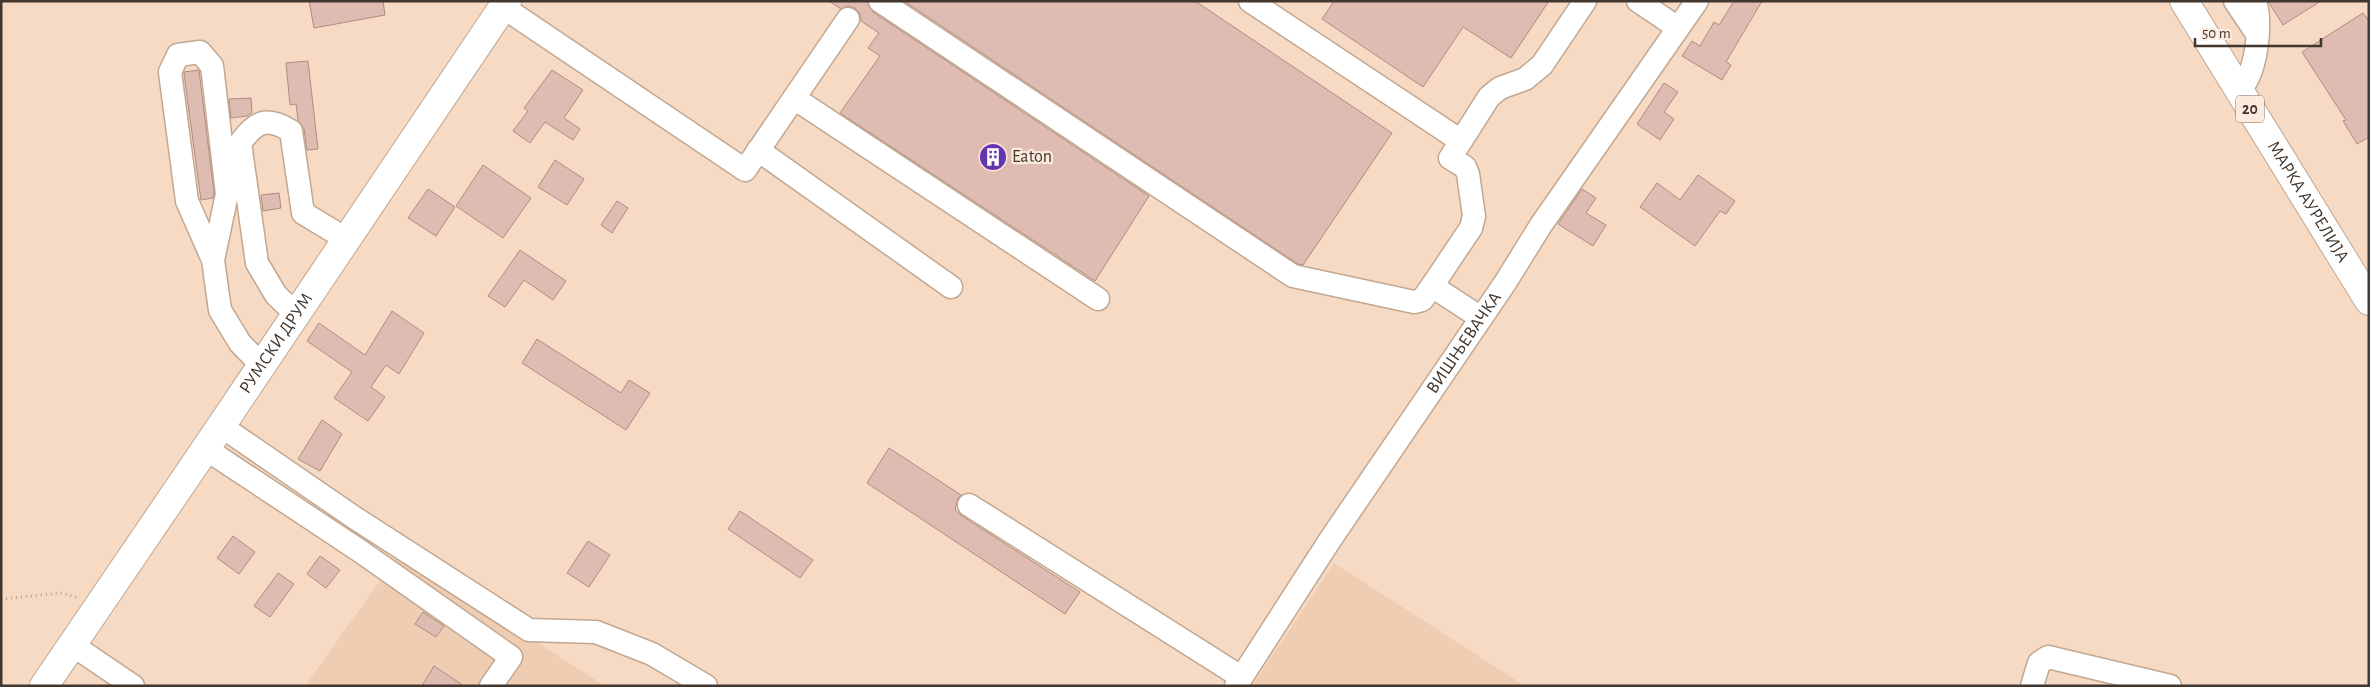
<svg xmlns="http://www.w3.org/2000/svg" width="2370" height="687" font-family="'Alegreya Sans',sans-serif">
<rect width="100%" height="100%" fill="#f7dac4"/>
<path fill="#efcdb2" d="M399 554 605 686H305Z
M1334 563 1525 686H1252Z"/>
<path fill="#dfbcb2" stroke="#ae8c83" d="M309 1H383L385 15 314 28Z
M829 1H867L873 12 1149 196 1095 281 840 113 880 56 868 48 879 33 861 21 860 14 855 8 848 6 841 9Z
M904 1H1195L1392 133 1303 265 1298 264Z
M1334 1H1549L1511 58 1463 27 1423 87 1322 19Z
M1734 1H1762L1726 62 1731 65 1722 80 1682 56 1692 41 1700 46 1714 22 1719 25Z
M2268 1H2321L2283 25Z
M2363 13 2369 21V137L2357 144 2343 121 2346 120 2302 52Z
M308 61 318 149 307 150 304 129 298 120 296 104 290 105 286 63Z
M199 70 214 193 213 198 201 200 184 74V72Z
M552 70 583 90 564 118 580 129 573 140 545 122 530 143 513 131 528 111 524 108Z
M1664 83 1678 92 1664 112 1674 119 1660 140 1637 124Z
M251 98 252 113 247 116 231 118 229 99Z
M555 160 584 179 567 205 538 187Z
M483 165 531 198 503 238 456 206Z
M1698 175 1735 201 1726 214 1720 211 1695 246 1640 207 1657 183 1680 200Z
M428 189 455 207 436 236 408 218Z
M1582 189 1596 198 1586 213 1606 225 1593 246 1558 224Z
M279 193 281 208 263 211 261 195Z
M617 201 628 208 612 233 601 225Z
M520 250 566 281 553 300 524 280 505 307 488 296Z
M392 311 424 333 399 374 386 365 371 387 385 397 368 421 334 398 352 372 307 341 319 323 365 355Z
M537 339 621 393 629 380 650 393 626 430 522 363Z
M322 420 342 434 320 471 298 459Z
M889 448 961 495 958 498 955 510 962 516 1080 592 1065 614 867 483Z
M740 511 813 560 800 578 728 529Z
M233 536 255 552 239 574 217 558Z
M588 541 610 555 589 587 567 573Z
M320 556 340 570 326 588 307 574Z
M278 573 294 584 270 617 254 606Z
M423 612 444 626 436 637 415 624Z
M434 666 464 686H422Z"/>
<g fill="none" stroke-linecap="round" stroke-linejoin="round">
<defs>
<g id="minor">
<path d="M880 1 1293 276 1414 302 1422 300 1432 286"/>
<path d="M1250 1 1461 141 1489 97 1500 88 1525 79 1542 65 1585 1"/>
<path d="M1638 1 1678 28"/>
<path d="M2235 1 2257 34"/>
<path d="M503 7 745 170 848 19"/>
<path d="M2239 90C2257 74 2262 23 2255 1"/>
<path d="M794 98 1098 299"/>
<path d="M1461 141 1450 158 1465 167 1468 174 1474 216 1471 228 1432 286 1481 318"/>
<path d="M758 150 951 287"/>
<path d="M213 260 227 194 212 66 200 52 178 55 170 72 187 201 213 260 220 310 240 343 262 366"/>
<path d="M296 314 276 295 257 263 240 143C256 121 267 116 291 131L303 213 346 239"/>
<path d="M221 426 355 518 529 630 596 632 652 654 706 686"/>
<path d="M206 449 360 551 511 657 491 686"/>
<path d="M969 505 1241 677"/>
<path d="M71 644 133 686"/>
<path id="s1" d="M1236 686 1330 540 1505 283 1541 225 1697 1"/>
<path d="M2032 686 2039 663 2048 657 2170 686"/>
</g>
<g id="major">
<path id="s2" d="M2184 1 2369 301"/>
<path id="s3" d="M44 686 221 426 507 1"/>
</g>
</defs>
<use href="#minor" stroke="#c2a791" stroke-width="25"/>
<use href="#major" stroke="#c2a791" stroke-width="30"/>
<path stroke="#baa391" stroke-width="3" stroke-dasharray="1 4" stroke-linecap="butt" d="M1 599 61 593 80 598"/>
<use href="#minor" stroke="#fff" stroke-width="22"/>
<use href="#major" stroke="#fff" stroke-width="28"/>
</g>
<defs>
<symbol id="building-disc" viewBox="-11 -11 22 22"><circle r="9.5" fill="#6635ac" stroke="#fbeadd"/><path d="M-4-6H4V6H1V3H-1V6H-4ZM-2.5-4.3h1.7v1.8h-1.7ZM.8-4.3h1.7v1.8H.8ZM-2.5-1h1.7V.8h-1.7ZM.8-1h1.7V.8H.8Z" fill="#fff"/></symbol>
</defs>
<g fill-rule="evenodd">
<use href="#building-disc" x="977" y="141" width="32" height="32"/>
</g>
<g text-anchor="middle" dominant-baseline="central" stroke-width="4.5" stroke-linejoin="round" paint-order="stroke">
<rect fill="#fbeadd" stroke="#7a6d62" stroke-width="1" x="2236" y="95.5" width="28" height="27" rx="4"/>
<g font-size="16" font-weight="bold" fill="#42372e">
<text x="2250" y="109">20</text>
</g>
<g font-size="18" fill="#42372e" stroke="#fbeadd" text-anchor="start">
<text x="1012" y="157">Eaton</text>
</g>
<g font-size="18" fill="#42372e" stroke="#fbeadd">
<text stroke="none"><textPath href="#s2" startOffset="236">МАРКА АУРЕЛИЈА</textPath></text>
<text stroke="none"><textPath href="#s1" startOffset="412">ВИШЊЕВАЧКА</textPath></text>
<text stroke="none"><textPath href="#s3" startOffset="414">РУМСКИ ДРУМ</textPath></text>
</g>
</g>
<rect width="2370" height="687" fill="none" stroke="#42372e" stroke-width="5"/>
<path d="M2195 38v8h126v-8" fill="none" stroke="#42372e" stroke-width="2.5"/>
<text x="2202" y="38" font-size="15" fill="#42372e" stroke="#fbeadd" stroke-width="4" paint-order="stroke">50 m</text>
</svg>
